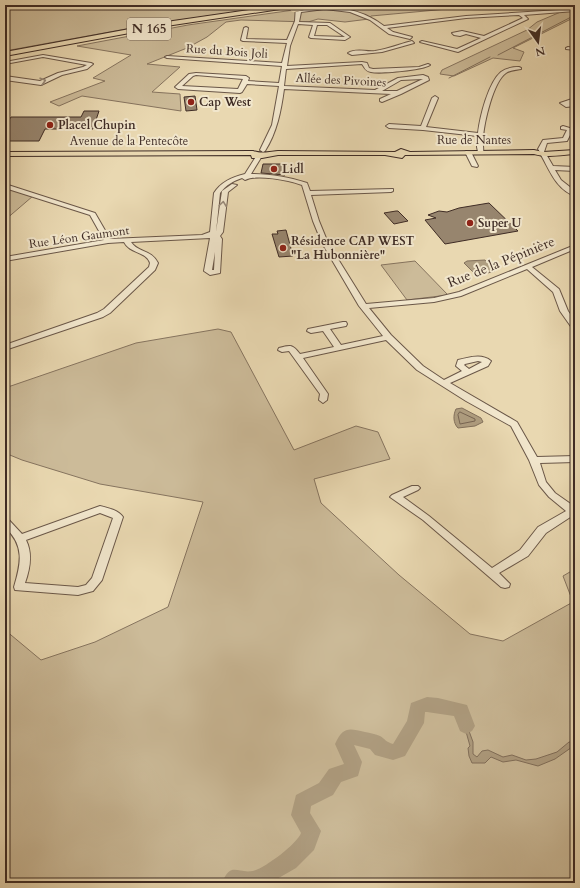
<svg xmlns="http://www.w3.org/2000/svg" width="580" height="888" font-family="Cardo,serif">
<rect width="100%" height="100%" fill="#e9d8b1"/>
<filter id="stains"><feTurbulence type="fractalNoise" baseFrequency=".005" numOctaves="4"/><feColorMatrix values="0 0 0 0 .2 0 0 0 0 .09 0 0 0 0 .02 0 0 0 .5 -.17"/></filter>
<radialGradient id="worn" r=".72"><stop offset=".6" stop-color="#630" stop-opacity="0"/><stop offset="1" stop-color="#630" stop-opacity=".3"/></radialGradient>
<path fill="#cb9" stroke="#86745f" d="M5 5H285L159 23 5 51Z
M329 5H491L371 16 369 19 345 22 318 19 308 22 241 20 226 22 207 37 187 48 147 64 180 67 152 92 180 94 181 111 82 96 59 106 50 102 105 81 93 78 131 55 77 46 188 25Z
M563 11H575V17L513 48 524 52 520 61 493 58 454 76 440 74 442 70 527 30 537 22Z
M5 187 33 196 5 220Z
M415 261 448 295 407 300 381 265Z
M218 329 231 332 294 450 356 426 378 432 390 459 314 479 321 503 399 575 470 634 503 641 573 602 563 576 575 569V883H5V630L41 660 95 642 168 607 203 502 100 484 22 460 5 453V388L136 343Z"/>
<path fill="#af9e81" stroke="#82705c" d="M485 260 495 271 477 276 464 263 467 261Z
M462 408 481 418 483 422 475 426 458 428C453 423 453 415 456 409Z
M461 709 473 742V754L477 757 482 751 488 750 503 757 512 755 526 760 536 759 557 752 569 742H575V745L555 759 538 766 516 760 503 762 491 757 485 763H472L469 756 468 748 470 746 460 710Z"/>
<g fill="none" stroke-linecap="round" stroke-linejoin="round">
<path stroke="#776553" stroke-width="1" d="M460 412 475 419V421L460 424 458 415Z"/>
<path stroke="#82705c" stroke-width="1" d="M498 55 575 15
M449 78 490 57"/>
<path fill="#af9e81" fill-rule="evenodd" d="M427 697 438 698 467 705 475 726 472 731 466 734 460 731 454 716 427 712H425L424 723 405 756 393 760 375 755 370 749 354 745 362 762 358 776 341 782 333 795 311 806 310 813 321 831 314 850 296 868 270 883H222C231 861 237 874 253 871 265 868 297 844 301 833L291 815 296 795 319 783 329 769 344 764 335 744C343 727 348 728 365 732 370 733 376 734 380 736 385 739 386 742 393 744L407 721 411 703Z"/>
</g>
<path fill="#97856e" stroke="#3f2c25" d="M195 96 197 110 186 111 184 97Z
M84 111H99L93 129H45L39 141H5V120H9L11 117H81Z
M263 164H286L285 175 261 173Z
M489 203 518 231 445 244 425 220 436 218 428 215 439 211 447 212 459 208Z
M396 211H398L408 221 394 224 384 213Z
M286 230 293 256 279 257 272 234H278L277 231Z"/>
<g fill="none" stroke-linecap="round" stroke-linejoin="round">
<defs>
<path id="minor" d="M296 5H300L301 10C332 6 358 6 384 26L466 16 575 9V11L524 15 528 19 458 52 420 42 422 41 457 49 481 38 466 34 460 36 454 35 452 33 462 31 484 36 523 18 519 15 466 18 387 28 393 32 412 37 410 39 389 34 370 20 350 12 325 9 301 12 299 22 330 23 350 37 345 40 311 38 309 37 313 25 298 24 290 46 287 66 362 62 367 63 369 68 373 69 419 67 428 64 430 65C423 70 380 74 371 72 365 71 365 68 362 64L286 69 284 86 375 90 398 78 423 75 428 77 429 80 401 94 382 102 380 101V99L391 94 284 89C281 111 277 132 265 151L263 152 260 150 272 125 279 86 247 84 242 92 240 93 178 89 175 87 189 74 196 73 246 76 249 78 248 81 279 83 282 66 167 58 165 57 167 56 282 63 287 43 243 41 241 40 244 28 246 27 248 28 246 39 287 40 295 21ZM317 25H327L345 37 314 36ZM196 75 243 79 238 89 182 86 193 76ZM423 79 397 91H382L401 80Z
M412 41 414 43 382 52 352 55 348 53C356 48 365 52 375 51 388 49 400 44 412 41Z
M568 47 575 48V50L566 49V48Z
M43 55 91 63 93 64 87 69 62 75 41 85 5 80V76L40 81 58 73 83 67 87 65 43 57 5 64V62Z
M519 67 521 68V69C516 70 510 70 506 73 493 82 484 123 483 138 482 143 484 149 483 153L478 152 477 147V136L423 130 389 128 386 126 389 124 421 126 432 98 435 96 438 98 426 127 478 133C480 117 488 83 501 72 506 68 513 67 519 67Z
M575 98V106L566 107 560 103Z
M563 126 573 129 567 141 547 143 544 152H540L538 149 543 140 563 138 567 130 561 129V127Z
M466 151 471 152 478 166 477 167 472 166 465 152Z
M259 154 262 156 251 174C270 174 289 177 307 183L310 191 393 189V191L391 192 311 195 319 221 328 243 366 304 434 298 459 292 575 245V249L532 267 559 289 568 311 575 321V328H572L560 311 553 292 527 269 461 296 434 302 369 308 391 335 423 366 444 380 462 371 456 366 458 360C469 358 481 353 491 361L488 366 450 383 517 422 537 457 575 456V462L540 463 546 482 555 493 575 507V514L546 533 528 556 499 573 510 584 509 587 505 588 501 587 423 520 390 497 392 495 412 486H418L420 488 418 490 403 497 429 516 492 568 520 550 538 527 566 511 549 497 539 485 529 460 511 426 466 401 417 370 386 340 303 358 328 394 327 400 323 403 319 400 320 394 289 351 282 352 278 350 279 348C291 345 292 344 300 354L334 347 323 331 311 333 307 331 308 329 343 322H346L347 324 346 326 330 329 341 345 383 336 359 306 322 243 313 221 302 185C288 180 257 174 245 180L242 178C233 181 226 185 220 193L216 232 222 191 232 184 237 185 228 192 223 232 220 236 222 239 220 273 210 275 204 271 210 238 131 242C138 253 151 249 158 263L155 270 110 313 103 317 5 350V345L97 313 104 309 149 267 150 263C146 251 130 254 124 242L108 243 5 261V257L104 240 90 215 5 188V184L95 213 110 239 202 235 210 232 214 193C221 182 232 177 245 174L257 155ZM215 252 214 270H212ZM478 361 482 362 469 369 464 365 465 364Z
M542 154H546L553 166 575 167V171L555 170 561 180 575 191V196C556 189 550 171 541 155Z
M100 506C108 508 118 510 123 517L102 580 93 591 78 595 15 590 14 587C21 563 25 546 5 527V517L8 519 22 534ZM100 513 113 518 92 578 86 585 78 587 25 583C30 569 33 554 26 540Z"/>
<path id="major" d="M401 149 410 152 534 150 543 152 575 150V154C561 155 547 158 534 154L405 155 402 158 385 155H278L262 158H252L251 155 5 156V152L253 151C261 154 268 152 278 151L395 152Z"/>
<path id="highway" d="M284 5H317L303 8 300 6 173 25 5 56V52L173 21Z"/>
</defs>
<use href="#minor" stroke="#6a5748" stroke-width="2"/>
<use href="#major" stroke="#3f2c25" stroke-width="2"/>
<use href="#highway" stroke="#3f2c25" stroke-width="2"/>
<use href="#minor" fill="#f1e6cc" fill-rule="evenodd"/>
<use href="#major" fill="#e9d8b1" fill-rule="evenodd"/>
<use href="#highway" fill="#e9d8b1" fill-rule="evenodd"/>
<defs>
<path id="highway-bridge" d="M294 8 303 6"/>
</defs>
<use href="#highway-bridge" stroke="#3f2c25" stroke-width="8" stroke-linecap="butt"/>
<use href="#highway-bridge" stroke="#e9d8b1" stroke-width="8"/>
</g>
<defs><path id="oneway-chevron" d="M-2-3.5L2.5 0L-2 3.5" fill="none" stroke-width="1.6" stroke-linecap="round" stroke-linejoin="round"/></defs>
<g stroke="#988978">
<use href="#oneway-chevron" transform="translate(43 81) rotate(-16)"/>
<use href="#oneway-chevron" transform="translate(223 204) rotate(-82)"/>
</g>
<g fill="#8f2418" stroke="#f1e6cc" stroke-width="1.5">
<circle cx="191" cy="102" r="4"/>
<circle cx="50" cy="125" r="4"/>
<circle cx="274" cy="169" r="4"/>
<circle cx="470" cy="223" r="4"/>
<circle cx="283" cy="248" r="4"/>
</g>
<g text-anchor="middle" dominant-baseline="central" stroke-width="4" stroke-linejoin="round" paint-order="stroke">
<g font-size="12" fill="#3f2c25" stroke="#f1e6cc">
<text transform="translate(227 51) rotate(4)">Rue du Bois Joli</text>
<text transform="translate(341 80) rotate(3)">Allée des Pivoines</text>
<text x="474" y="140">Rue de Nantes</text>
<text x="129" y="141">Avenue de la Pentecôte</text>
<text transform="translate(79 237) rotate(-8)">Rue Léon Gaumont</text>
</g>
<g font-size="12" font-weight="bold" fill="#3f2c25" stroke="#f1e6cc" text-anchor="start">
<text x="199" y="102">Cap West</text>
<text x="58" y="125">Placel Chupin</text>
<text x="282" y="169">Lidl</text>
<text x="478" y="223">Super U</text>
<text x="291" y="241">Résidence CAP WEST<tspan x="291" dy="14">"La Hubonnière"</tspan></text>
</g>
<rect fill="#f1e6cc" stroke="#746457" stroke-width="1" x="127" y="18" width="44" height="22" rx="3"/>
<g font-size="13" font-weight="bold" fill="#3f2c25">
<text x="149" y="29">N 165</text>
</g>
<g font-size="14" fill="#3f2c25" stroke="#f1e6cc">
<text transform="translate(501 262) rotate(-22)">Rue de la Pépinière</text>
</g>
</g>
<rect width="580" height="888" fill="none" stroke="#e9d8b1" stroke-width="20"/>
<rect x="6" y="6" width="568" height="876" fill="none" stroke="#3f2c25" stroke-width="2"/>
<rect x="10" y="10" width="560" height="868" fill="none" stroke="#3f2c25"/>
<g transform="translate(538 42) rotate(166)" stroke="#f1e6cc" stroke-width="3" paint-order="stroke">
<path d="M0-3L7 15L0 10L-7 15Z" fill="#3f2c25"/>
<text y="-6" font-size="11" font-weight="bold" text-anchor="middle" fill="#3f2c25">N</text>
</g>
<rect width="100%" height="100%" filter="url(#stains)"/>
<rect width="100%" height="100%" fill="url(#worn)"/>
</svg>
